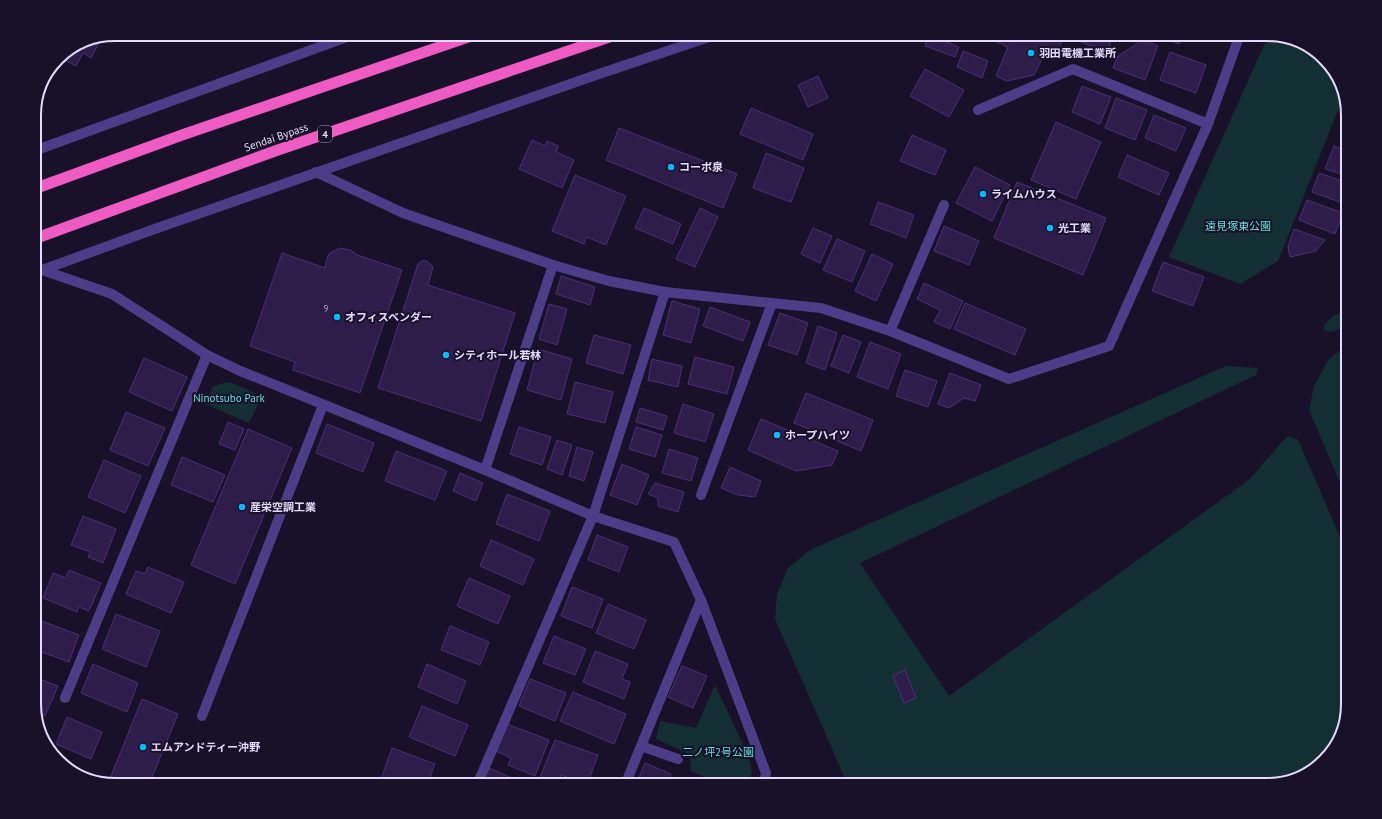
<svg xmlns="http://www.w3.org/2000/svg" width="1382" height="819" font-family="'PT Sans','Noto Sans JP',sans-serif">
<rect width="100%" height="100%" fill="#191129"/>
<path fill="#142f33" d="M1269 34 1308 45 1337 74 1344 95 1278 261 1240 284 1169 257Z
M1348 310V325L1331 332 1324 330V325L1333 316Z
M1348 344V501L1309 410 1314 386 1329 359Z
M1226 366 1258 368 1256 375 860 563 949 696 1250 479 1280 444 1288 436 1298 440 1348 555V705L1337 745 1307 774 1268 785H848L775 619 777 594 788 568 810 550Z
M229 382 262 396 249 423 205 404 213 386Z
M715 685 748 755 752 772 747 785H726L690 771 691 755 656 739 660 721 696 728Z"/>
<path fill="#2e1d4a" stroke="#4a2f76" d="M1001 34H1065L1055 59H1042L1034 75 1007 81 996 76 1008 47 997 42Z
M1075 34H1114L1107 52 1073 39Z
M1152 34H1182L1179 44Z
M929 35 959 47 955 57 925 46Z
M94 38 100 41 91 58 83 53 76 66 59 57 84 40Z
M1143 40 1158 46 1145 80 1113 68 1118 56Z
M963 51 988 61 982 78 957 67Z
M1170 52 1206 65 1196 93 1160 80Z
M925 69 964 90 949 117 910 96Z
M818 76 828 98 808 107 798 85Z
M1082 86 1111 97 1100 124 1072 112Z
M1116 98 1147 110 1135 140 1105 128Z
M751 108 813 134 803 160 740 134Z
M1348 114V135L1341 133Z
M1154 115 1186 128 1176 151 1145 138Z
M1056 122 1101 142 1076 199 1031 180Z
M619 128 737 174 723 208 606 160Z
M912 135 946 150 935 175 900 161Z
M532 140 545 146 547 141 558 146 556 152 574 160 562 188 519 169Z
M1334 146 1348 151V176L1325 169Z
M766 153 804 168 791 202 753 188Z
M1127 155 1169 173 1159 195 1118 177Z
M975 167 1010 185 992 221 956 203Z
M1319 173 1348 183V205L1312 192Z
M575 175 626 196 606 245 587 237 584 244 552 231Z
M1017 182 1106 218 1083 275 994 238Z
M1307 200 1343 213 1335 234 1299 220Z
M878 202 914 215 906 238 870 224Z
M644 208 681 224 673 244 635 228Z
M700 208 718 217 695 267 676 259Z
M944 226 979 241 969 265 934 251Z
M813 228 832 236 820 263 801 254Z
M1294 229 1325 240 1316 251 1290 257 1288 247Z
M837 239 865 251 852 282 823 270Z
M340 248 350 250 357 255 402 270 360 393 293 370 295 362 250 346 282 253 325 268 327 258 330 253Z
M872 254 893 264 876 301 855 291Z
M422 261H427L433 267 428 285 515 313 481 421 378 388 418 264Z
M1163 262 1204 277 1193 306 1152 291Z
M561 276 595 287 590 305 556 294Z
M924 283 963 301 950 329 934 322 940 310 917 299Z
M672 301 700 309 691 343 663 335Z
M965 303 1026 329 1015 355 954 329Z
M549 304 567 309 557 345 539 339Z
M710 307 750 322 743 341 703 326Z
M780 313 808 323 797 355 768 345Z
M818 326 837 333 825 370 806 363Z
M594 335 631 345 623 374 586 363Z
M843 335 861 342 849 373 831 366Z
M870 342 901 354 888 389 857 377Z
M538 349 572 359 561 400 527 390Z
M695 357 734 367 727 394 688 384Z
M144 358 187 377 172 411 129 392Z
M652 359 682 366 678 387 648 380Z
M905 370 937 381 928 407 896 396Z
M950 373 981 385 975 401 964 398 949 408 938 404Z
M575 382 613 392 605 423 567 414Z
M806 393 873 420 861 451 794 423Z
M683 404 714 414 705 442 674 433Z
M640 408 667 416 663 430 636 422Z
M126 412 165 428 148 466 110 450Z
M761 419 838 451 832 465 796 471 748 450Z
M228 422 244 429 235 450 219 444Z
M327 424 374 443 363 472 316 453Z
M519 427 551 437 542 465 510 454Z
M636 427 662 435 655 457 629 449Z
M248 429 292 448 235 584 191 565Z
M557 440 572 445 562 475 547 469Z
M577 447 593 452 584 481 569 476Z
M669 449 698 458 691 481 662 473Z
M396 451 447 471 435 500 385 481Z
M182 457 225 475 213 502 171 485Z
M104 460 141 476 125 513 88 497Z
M622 464 649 475 637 505 610 495Z
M730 467 761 481 755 497 738 495 721 488Z
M460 473 483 483 476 501 453 491Z
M655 483 684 492 678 512 658 506V498L648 494Z
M507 494 550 511 539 541 496 524Z
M83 516 116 529 103 563 88 557 90 552 71 545Z
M597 535 628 547 619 572 588 560Z
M491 540 534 559 523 585 480 566Z
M148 567 184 582 171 613 126 594 136 571 145 574Z
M69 570 101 583 89 611 79 607 77 612 43 598 53 573 66 578Z
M469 578 510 596 498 624 457 606Z
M572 587 603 599 592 628 561 616Z
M608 604 646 620 634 649 596 633Z
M116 614 160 631 146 667 102 649Z
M34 618 79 635 69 662 34 649Z
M450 626 489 642 480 665 441 650Z
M554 636 586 649 575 675 543 663Z
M595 651 628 664 622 679 630 682 624 699 583 682Z
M93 664 138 683 127 712 81 693Z
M427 664 466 681 457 704 418 687Z
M682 666 707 676 693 708 668 697Z
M905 670 916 698 904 703 893 676Z
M34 677 58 686 45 716 35 712 34 709Z
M530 679 566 693 555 721 519 706Z
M573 692 626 714 614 744 560 721Z
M142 699 178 714 149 785H119L109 781Z
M422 706 468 725 455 756 409 737Z
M67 717 102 732 91 759 56 744Z
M507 724 549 740 535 776 508 765 511 758 496 751Z
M555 740 598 755 587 785 561 775 557 785H551L539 780Z
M392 748 435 764 427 785H397L381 779Z
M645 763 671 774 667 785H636Z
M489 768 528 785H482Z"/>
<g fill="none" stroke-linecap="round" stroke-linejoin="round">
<path stroke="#4d3d88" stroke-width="10" d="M485 470 553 265
M202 716 323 405"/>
<path stroke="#4d3d88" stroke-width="10" d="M978 110 1073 69 1208 124
M34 151 355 34
M316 172 403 213 553 265 609 281 665 292 821 308 890 331 1009 379 1109 346 1208 124 1240 34
M42 270 112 294 207 355 238 370 485 470 593 516 674 542 701 600 766 773 763 785
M34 273 149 231 596 75 718 34
M890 331 944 205
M701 495 772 303
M65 698 207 355
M641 746 678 759
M477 785 593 516 665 292
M625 785 701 600"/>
<path stroke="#ee5cc3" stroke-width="11" d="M34 189 182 135 477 34
M34 239 275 151 618 34"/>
</g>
<g fill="#09b9fc" stroke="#191129" stroke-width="1.5">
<circle cx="1031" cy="53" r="4"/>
<circle cx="671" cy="167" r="4"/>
<circle cx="983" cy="194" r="4"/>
<circle cx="1050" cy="228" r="4"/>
<circle cx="337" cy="317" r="4"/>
<circle cx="446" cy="355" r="4"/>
<circle cx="777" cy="435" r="4"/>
<circle cx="242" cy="507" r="4"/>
<circle cx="143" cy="747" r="4"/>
</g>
<g text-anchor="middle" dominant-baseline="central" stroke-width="4" stroke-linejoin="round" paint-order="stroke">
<g font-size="9" fill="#b6abd1">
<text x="326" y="308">9</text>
</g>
<rect fill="#191129" stroke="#a79ebe" stroke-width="1" x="318" y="126" width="14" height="16" rx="3"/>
<g font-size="10" font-weight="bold" fill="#e4dafe">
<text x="325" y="134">4</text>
</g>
<g font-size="11" font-weight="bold" fill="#e4dafe" stroke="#191129" text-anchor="start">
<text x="1039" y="53">羽田電機工業所</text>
<text x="679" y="167">コーポ泉</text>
<text x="991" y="194">ライムハウス</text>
<text x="1058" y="228">光工業</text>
<text x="345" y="317">オフィスベンダー</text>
<text x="454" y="355">シティホール若林</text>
<text x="785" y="435">ホープハイツ</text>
<text x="250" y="507">産栄空調工業</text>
<text x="151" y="747">エムアンドティー沖野</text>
</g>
<g font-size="11" fill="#e4dafe" stroke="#191129">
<text transform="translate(276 137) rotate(-19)">Sendai Bypass</text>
</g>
<g font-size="11" fill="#65dfd6" stroke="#191129">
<text x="1238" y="226">遠見塚東公園</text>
<text x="229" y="398">Ninotsubo Park</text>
<text x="718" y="752">二ノ坪2号公園</text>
</g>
</g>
<path d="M0 0H1382V819H0ZM115 41H1267A74 74 0 0 1 1341 115V704A74 74 0 0 1 1267 778H115A74 74 0 0 1 41 704V115A74 74 0 0 1 115 41Z" fill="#191129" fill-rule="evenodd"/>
<path fill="none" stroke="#e4dafe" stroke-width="2" d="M115 41H1267A74 74 0 0 1 1341 115V704A74 74 0 0 1 1267 778H115A74 74 0 0 1 41 704V115A74 74 0 0 1 115 41Z"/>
</svg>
